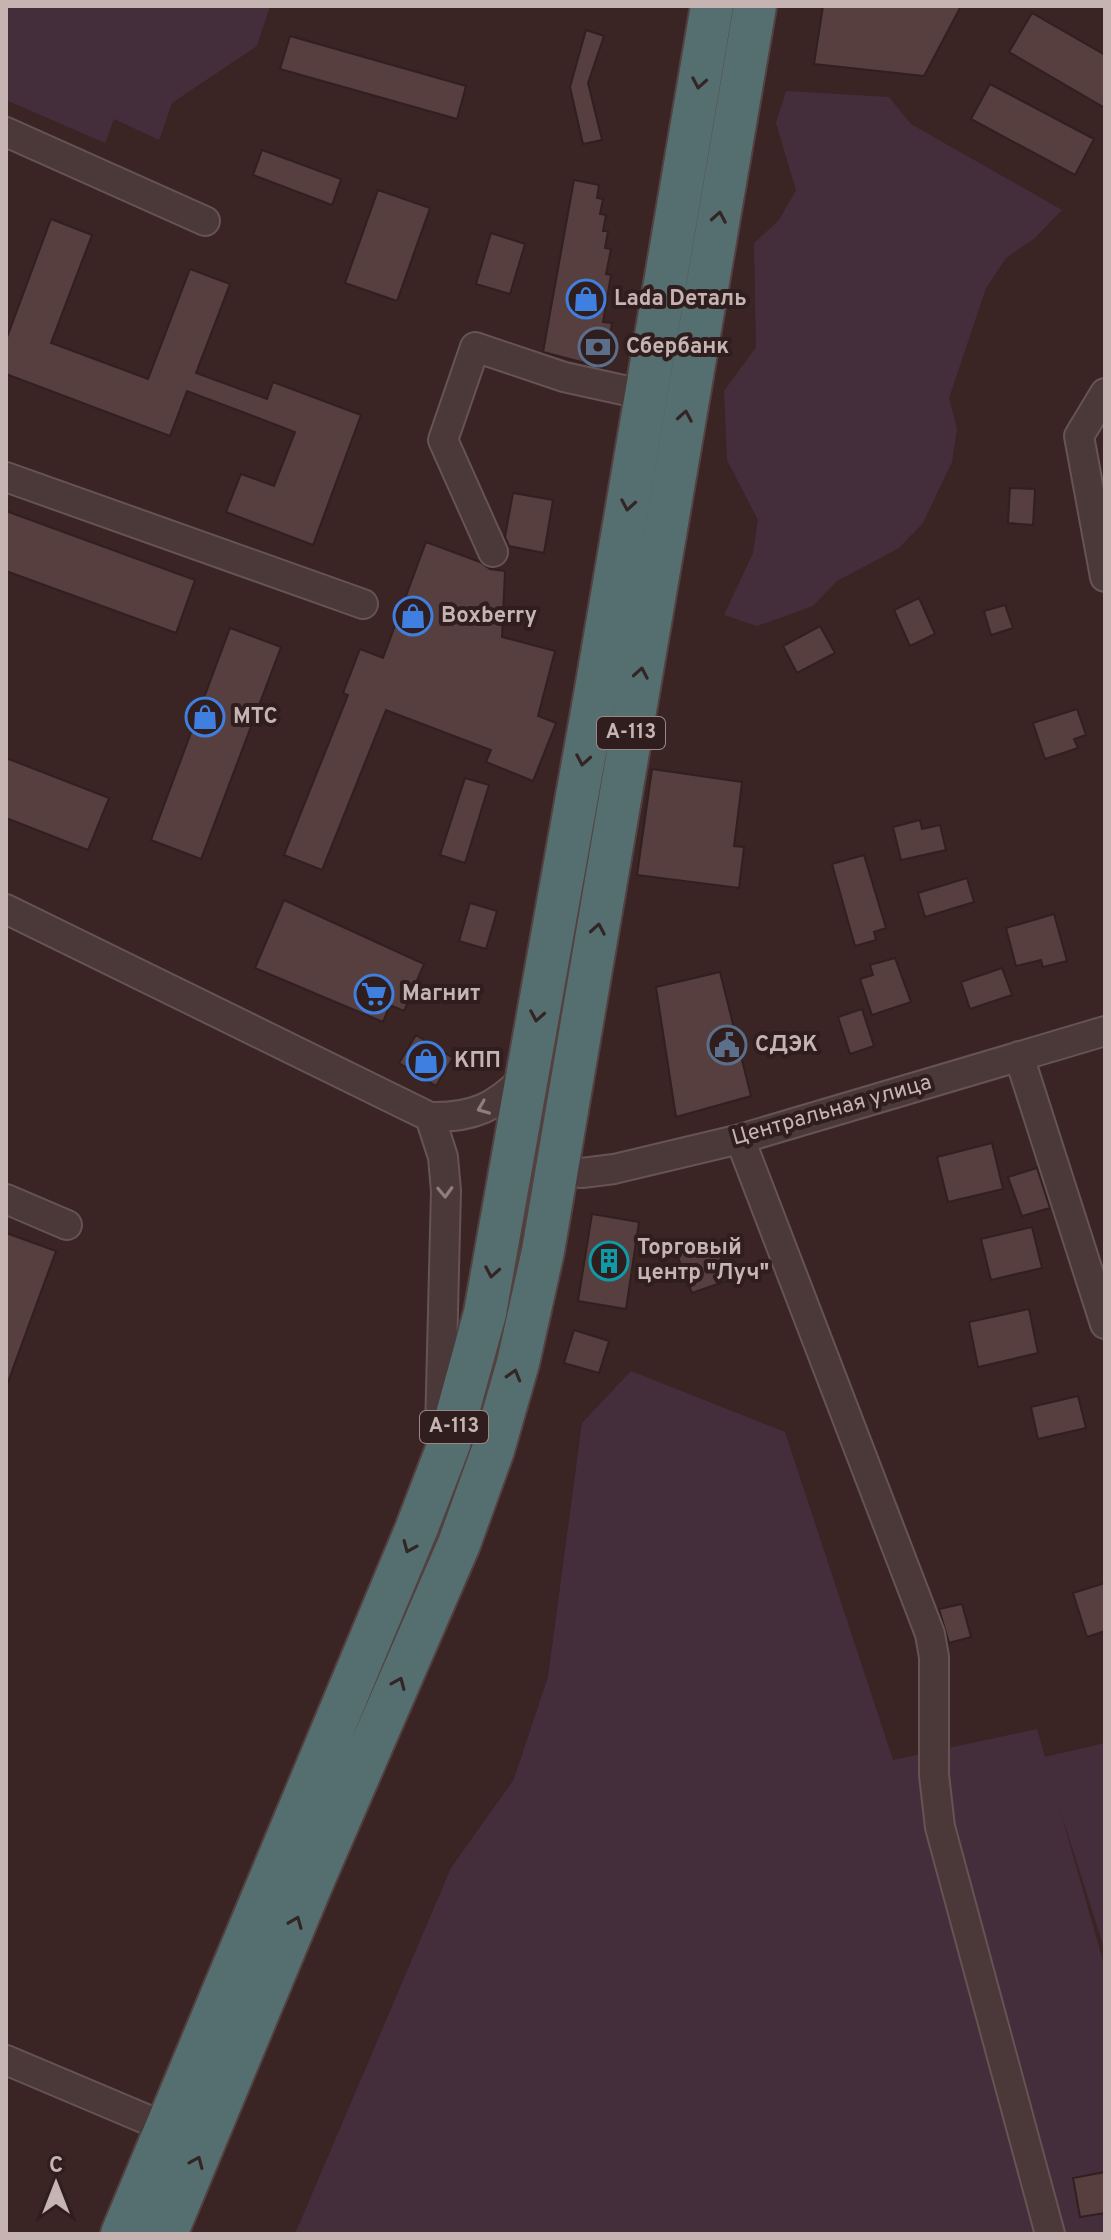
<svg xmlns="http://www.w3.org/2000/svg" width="1111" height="2240" font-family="Overpass,sans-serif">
<rect width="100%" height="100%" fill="#3a2424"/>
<path fill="#452e3c" d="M6 6H270L257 46 172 103 159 140 114 119 105 143 6 100Z
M786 91 889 97 911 124 1062 210 1035 238 1006 258 986 288 949 398 957 429 952 462 923 523 899 548 837 581 813 606 757 626 724 615 753 553 758 520 727 460 724 391 756 347 754 243 779 220 796 190 776 123Z
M631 1371 785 1432 893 1760 1037 1729 1045 1757 1105 1743V1951L1059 1806 1105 1968V2234H295L451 1868 514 1779 548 1677 582 1423Z"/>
<path fill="#583f3f" stroke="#321f1f" stroke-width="2" d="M823 6H961L924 76 814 64Z
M1032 13 1105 55V108L1009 52Z
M586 30 604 36 588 83 602 140 583 144 570 87Z
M290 36 466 86 457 119 280 69Z
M990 84 1094 139 1075 175 971 119Z
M262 150 341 179 332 205 253 175Z
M574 180 599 185 597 198 603 199 600 214 606 215 603 231H608L605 248 611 249 606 274 611 275 603 322 612 323 604 368 543 352Z
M378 190 430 208 397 301 345 283Z
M51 219 92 235 51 343 148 379 190 269 230 284 196 373 267 399 273 382 361 415 313 545 226 512 241 474 274 486 295 432 187 391 170 436 6 374V340Z
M491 233 525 244 510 294 476 284Z
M1010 488 1035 489 1033 525 1008 523Z
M513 493 553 500 544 553 509 546 505 537Z
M6 511 195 580 176 633 6 571Z
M426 542 480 562 490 569 505 571 502 637 555 651 538 716 556 723 533 781 486 762 491 750 386 710 322 870 284 855 348 695 343 693 360 649 383 658Z
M919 598 935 634 910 646 894 610Z
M1005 605 1013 628 991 635 984 611Z
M820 626 835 653 797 673 783 646Z
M230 628 281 647 201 859 151 840Z
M1077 709 1086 735 1074 739 1078 748 1045 759 1033 723Z
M6 758 109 798 88 850 6 818Z
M652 769 742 782 734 846 744 847 739 888 637 875Z
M465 778 489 785 465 863 440 855Z
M920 820 922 829 940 825 946 850 901 860 893 827Z
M864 855 886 928 874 932 876 940 855 946 832 864Z
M967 878 974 902 925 917 918 893Z
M284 900 424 964 404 1011 390 1005 383 1022 255 968Z
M470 903 497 911 486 949 459 941Z
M1054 914 1067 961 1043 967 1041 960 1016 966 1006 928Z
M895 958 911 1002 872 1015 860 979 873 975 870 965Z
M1002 968 1012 995 970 1009 961 982Z
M720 972 751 1096 676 1117 656 987Z
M862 1009 874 1046 850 1054 838 1017Z
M416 1035 453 1058 436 1086 399 1063Z
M992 1143 1003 1189 948 1202 937 1157Z
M1037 1168 1050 1208 1022 1216 1008 1177Z
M592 1214 639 1222 626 1309 578 1301Z
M1032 1227 1042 1268 991 1280 981 1239Z
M6 1233 56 1251 8 1382 6 1381Z
M713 1238 729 1280 692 1293 676 1252Z
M1029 1309 1038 1353 978 1367 969 1322Z
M574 1330 609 1341 599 1373 564 1363Z
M1078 1396 1086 1428 1038 1439 1031 1407Z
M1105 1583V1631L1087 1637 1073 1593Z
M962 1604 971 1637 949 1643 939 1609Z
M1105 2172V2213L1080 2217 1073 2178Z"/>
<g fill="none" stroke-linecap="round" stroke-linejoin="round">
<defs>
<path id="minor" d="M6 132 205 221
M1105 393 1079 436 1105 577
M6 477 363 604
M493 552 443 440 475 347 564 377 646 395
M6 909 430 1117C473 1118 497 1107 526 1076
M1019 1056 1105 1324
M430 1117 443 1157 446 1191 440 1430
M740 1139 930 1634 934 1657V1775L940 1827 1050 2234
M556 1171 582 1173 614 1169 740 1139 1105 1031
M6 1199 67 1225
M6 2060 167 2128"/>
<path id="highway" d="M122 2234 416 1530 449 1444 485 1313 597 684 712 6
M166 2234 312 1883 459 1544 493 1450 518 1363 543 1251 755 6"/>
</defs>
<use href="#minor" stroke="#665353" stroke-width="32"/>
<use href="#highway" stroke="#534040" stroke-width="46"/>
<use href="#minor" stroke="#4b3838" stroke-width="28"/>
<use href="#highway" stroke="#556f70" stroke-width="42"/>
</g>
<defs><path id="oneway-chevron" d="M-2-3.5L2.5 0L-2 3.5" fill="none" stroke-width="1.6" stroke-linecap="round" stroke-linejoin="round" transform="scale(2)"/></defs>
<g stroke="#342525">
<use href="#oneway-chevron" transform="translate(699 83) rotate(100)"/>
<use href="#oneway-chevron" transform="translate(719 217) rotate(-80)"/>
<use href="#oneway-chevron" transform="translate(685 416) rotate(-80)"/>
<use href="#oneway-chevron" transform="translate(628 505) rotate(100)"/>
<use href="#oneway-chevron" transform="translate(641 673) rotate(-80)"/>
<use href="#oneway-chevron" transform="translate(583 760) rotate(100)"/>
<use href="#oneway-chevron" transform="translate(598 929) rotate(-80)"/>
<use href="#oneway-chevron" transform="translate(537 1016) rotate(100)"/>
<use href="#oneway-chevron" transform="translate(492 1272) rotate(100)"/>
<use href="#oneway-chevron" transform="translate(514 1375) rotate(-74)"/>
<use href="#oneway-chevron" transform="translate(409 1547) rotate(113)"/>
<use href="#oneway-chevron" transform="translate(399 1683) rotate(-67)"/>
<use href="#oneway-chevron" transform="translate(296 1922) rotate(-68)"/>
<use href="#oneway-chevron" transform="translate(197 2162) rotate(-67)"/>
</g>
<g stroke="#8f7c7c">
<use href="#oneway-chevron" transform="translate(483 1108) rotate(158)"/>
<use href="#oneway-chevron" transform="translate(445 1192) rotate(88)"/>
</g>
<defs>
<symbol id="shop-ring" viewBox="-11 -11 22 22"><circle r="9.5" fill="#301d1d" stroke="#3f7fe0" stroke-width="1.5"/><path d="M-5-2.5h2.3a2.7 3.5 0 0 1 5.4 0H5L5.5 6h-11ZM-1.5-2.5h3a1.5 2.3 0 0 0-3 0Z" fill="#3f7fe0"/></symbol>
<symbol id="bank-ring" viewBox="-11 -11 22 22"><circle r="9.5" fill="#301d1d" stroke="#5c6f8a" stroke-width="1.5"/><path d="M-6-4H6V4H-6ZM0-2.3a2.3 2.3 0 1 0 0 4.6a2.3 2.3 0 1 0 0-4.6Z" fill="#5c6f8a"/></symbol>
<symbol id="supermarket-ring" viewBox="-11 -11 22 22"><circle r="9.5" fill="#301d1d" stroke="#3f7fe0" stroke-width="1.5"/><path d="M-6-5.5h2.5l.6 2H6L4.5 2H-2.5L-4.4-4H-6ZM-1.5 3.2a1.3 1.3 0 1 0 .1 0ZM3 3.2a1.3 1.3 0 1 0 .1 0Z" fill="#3f7fe0"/></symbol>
<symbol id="civic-ring" viewBox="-11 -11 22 22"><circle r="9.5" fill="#301d1d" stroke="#5c6f8a" stroke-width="1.5"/><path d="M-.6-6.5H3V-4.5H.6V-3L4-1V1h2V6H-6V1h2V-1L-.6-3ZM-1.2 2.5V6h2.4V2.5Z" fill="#5c6f8a"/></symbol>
<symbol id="building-ring" viewBox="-11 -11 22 22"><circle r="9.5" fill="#301d1d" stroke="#0f9aa8" stroke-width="1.5"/><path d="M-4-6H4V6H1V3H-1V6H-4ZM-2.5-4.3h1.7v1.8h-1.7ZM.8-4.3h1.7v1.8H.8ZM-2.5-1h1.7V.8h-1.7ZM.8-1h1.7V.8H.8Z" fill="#0f9aa8"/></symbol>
</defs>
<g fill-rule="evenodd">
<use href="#shop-ring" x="564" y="277" width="44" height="44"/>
<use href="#bank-ring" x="576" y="325" width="44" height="44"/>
<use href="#shop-ring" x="391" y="594" width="44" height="44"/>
<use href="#shop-ring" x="183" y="695" width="44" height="44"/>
<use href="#supermarket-ring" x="352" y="972" width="44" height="44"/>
<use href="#civic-ring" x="705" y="1023" width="44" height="44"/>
<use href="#shop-ring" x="404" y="1039" width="44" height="44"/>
<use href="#building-ring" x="587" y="1239" width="44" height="44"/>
</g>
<g text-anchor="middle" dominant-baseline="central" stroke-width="8" stroke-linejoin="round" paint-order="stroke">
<g fill="#301d1d" stroke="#998786" stroke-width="2">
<rect x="597" y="717" width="68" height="32" rx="6"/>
<rect x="420" y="1411" width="68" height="32" rx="6"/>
</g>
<g font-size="20" font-weight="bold" fill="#c6b4b3">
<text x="631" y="733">А-113</text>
<text x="454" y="1427">А-113</text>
</g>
<g font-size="22" font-weight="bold" fill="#c6b4b3" stroke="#301d1d" text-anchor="start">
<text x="614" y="299">Lada Dеталь</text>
<text x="626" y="347">Сбербанк</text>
<text x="441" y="616">Boxberry</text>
<text x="233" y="717">МТС</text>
<text x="402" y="994">Магнит</text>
<text x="755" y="1045">СДЭК</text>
<text x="454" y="1061">КПП</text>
<text x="637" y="1248">Торговый<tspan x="637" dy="25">центр "Луч"</tspan></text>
</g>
<g font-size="22" fill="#c6b4b3" stroke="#301d1d">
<text transform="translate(832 1111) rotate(-16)">Центральная улица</text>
</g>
</g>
<rect width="1111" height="2240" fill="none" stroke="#c6b4b3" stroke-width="16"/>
<g transform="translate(56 2184)" stroke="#301d1d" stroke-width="6" paint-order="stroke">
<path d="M0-6L14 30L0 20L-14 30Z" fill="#c6b4b3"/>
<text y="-12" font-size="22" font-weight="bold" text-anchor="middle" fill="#c6b4b3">С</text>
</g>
</svg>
